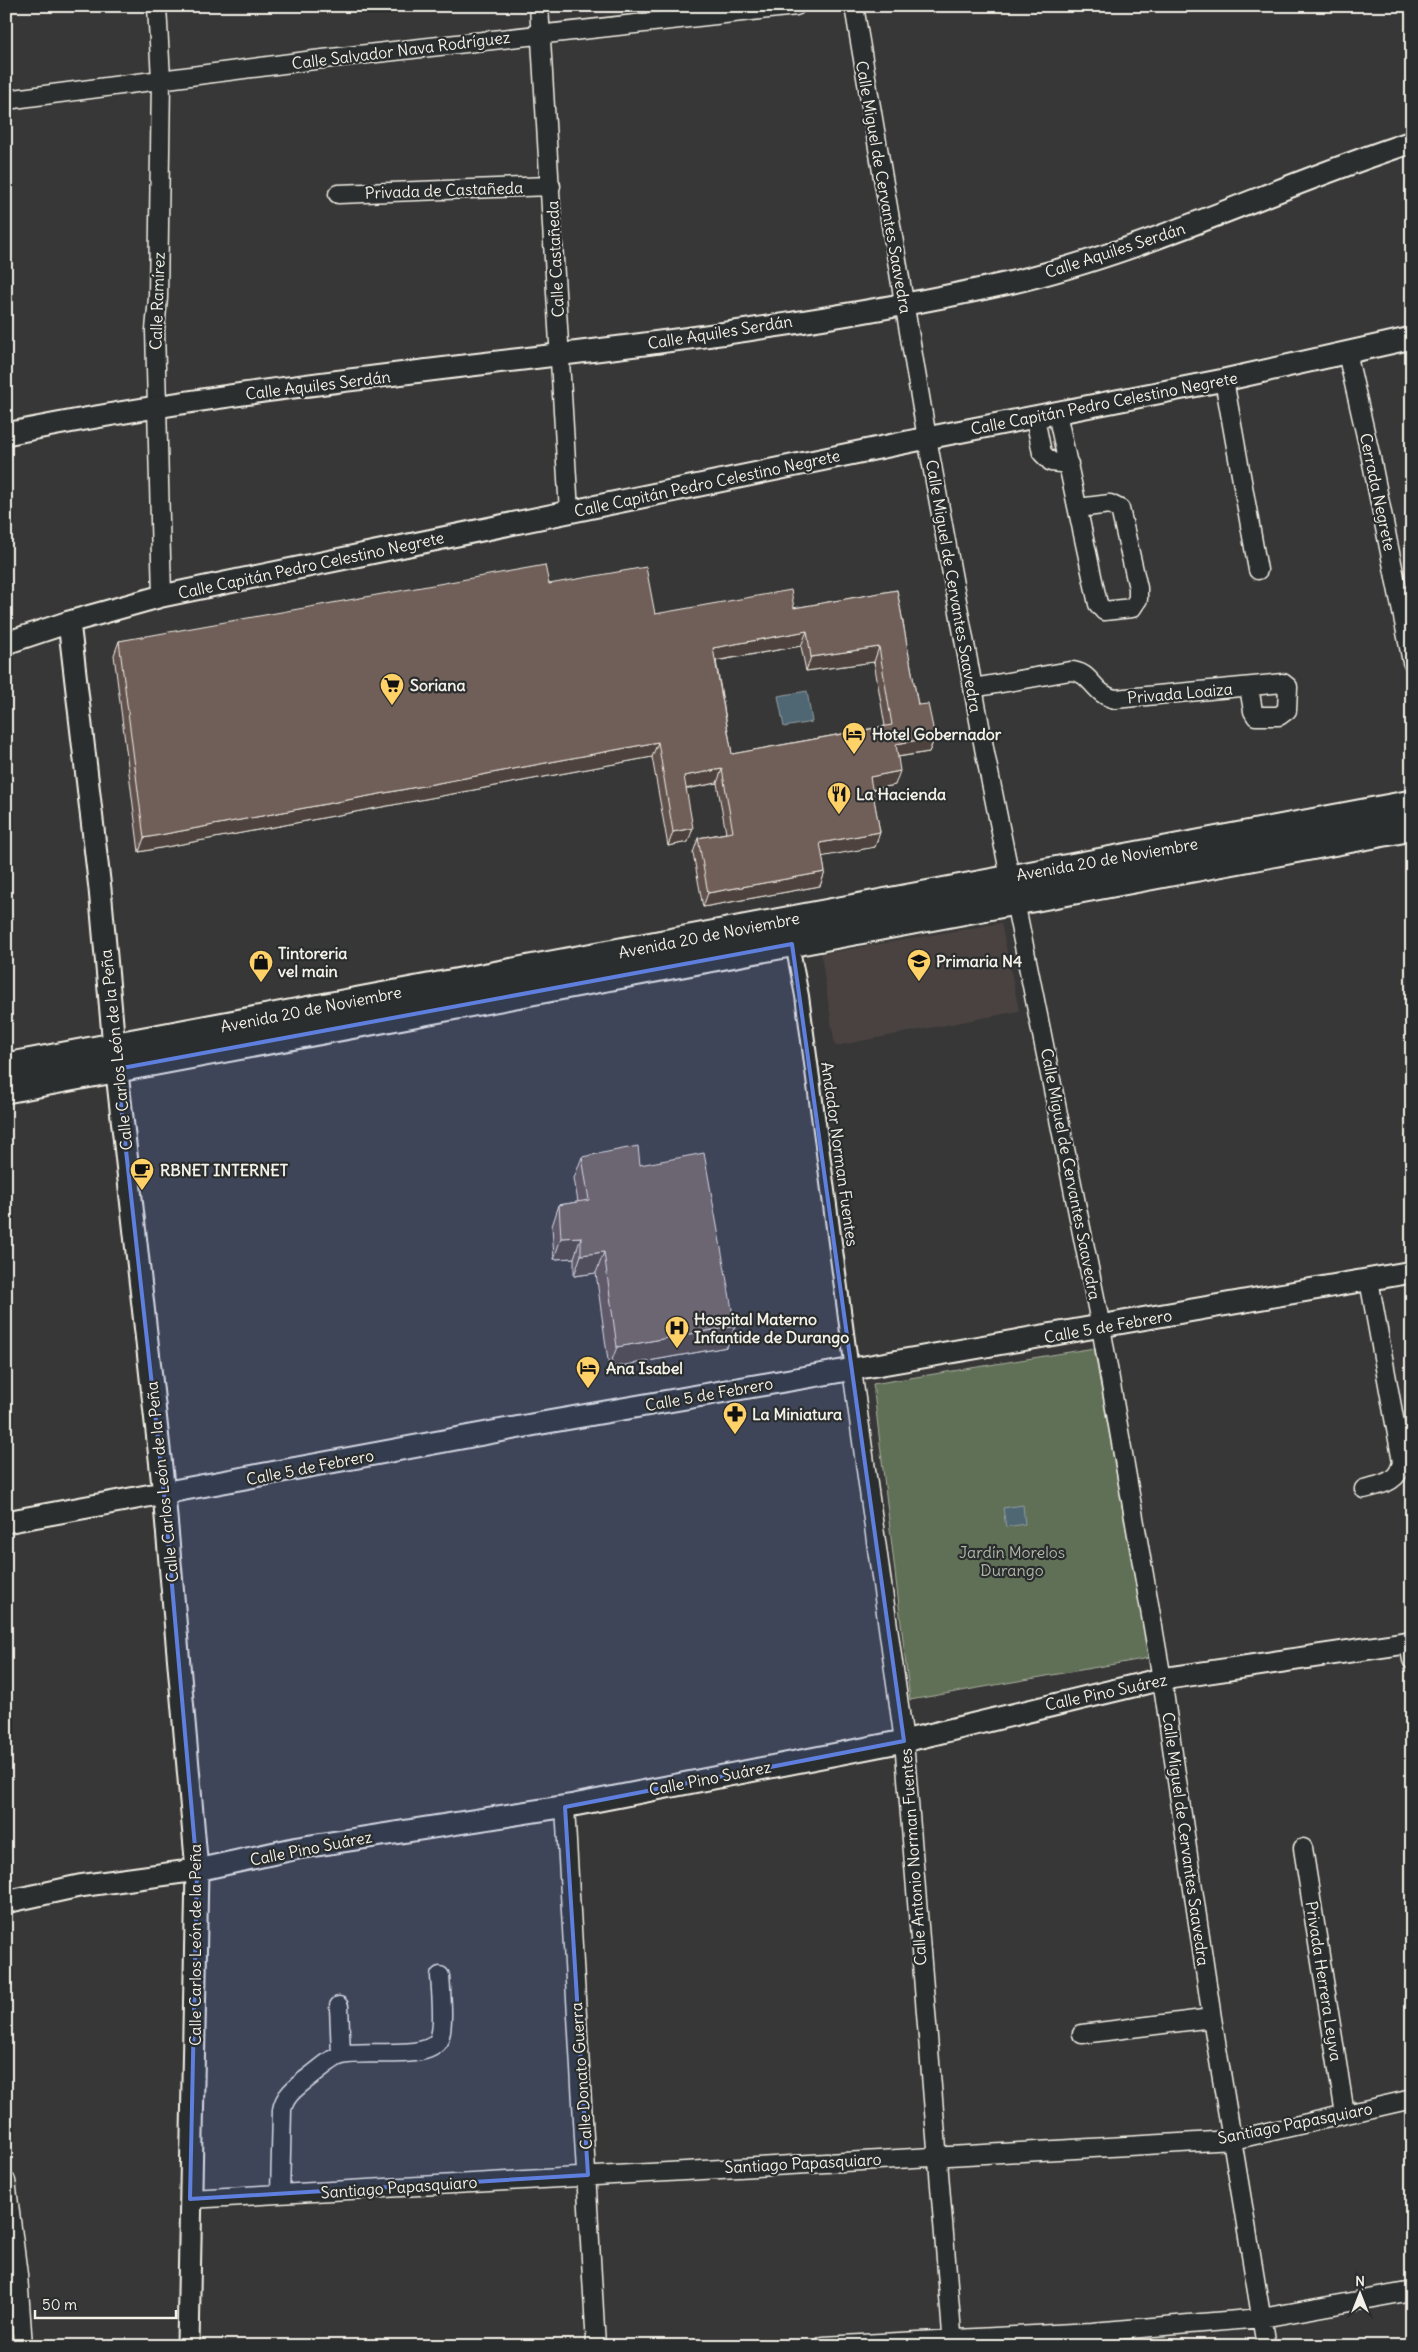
<svg xmlns="http://www.w3.org/2000/svg" width="1418" height="2352" font-family="Delius,sans-serif">
<rect width="100%" height="100%" fill="#383737"/>
<filter id="ink" filterUnits="userSpaceOnUse"><feTurbulence type="fractalNoise" baseFrequency=".02" numOctaves="2"/><feDisplacementMap in="SourceGraphic" scale="10" xChannelSelector="R" yChannelSelector="G"/><feConvolveMatrix kernelMatrix="1 2 1 2 8 2 1 2 1" color-interpolation-filters="sRGB"/></filter>
<g filter="url(#ink)">
<path fill="#494341" d="M1001 923 1019 1011 835 1046 821 954Z"/>
<path fill="#606f57" stroke="#aab0a0" d="M1094 1348 1149 1658 910 1700 873 1384Z"/>
<path fill="#4f6673" stroke="#919ea2" d="M807 691 812 722 784 727 778 696Z
M1023 1505 1025 1524 1006 1527 1003 1508Z"/>
<g fill="none" stroke-linecap="round" stroke-linejoin="round">
<defs>
<path id="pedestrian" d="M792 944 802 996 852 1370"/>
<path id="minor" d="M157 6 161 79 158 298 155 330 162 596
M539 6 569 512
M854 6 927 438 985 753 1101 1327 1162 1679 1212 2018 1266 2346
M6 100 314 60 796 6
M338 194 551 186
M1347 353 1371 458 1412 662
M1224 380 1258 570
M1057 413 1098 604 1104 611 1132 608 1138 599V588L1120 509 1110 504 1078 508
M1035 418 1042 453 1051 462 1069 464
M973 688 1070 671C1092 671 1092 694 1115 699L1283 683 1288 687 1287 710 1279 716H1256L1253 711 1249 687
M852 1370 904 1741 953 2346
M1364 1489C1382 1484 1398 1483 1402 1462L1369 1280
M1409 1643 1412 1660
M565 1807 596 2346
M1303 1848 1345 2114
M339 2006 341 2055
M1082 2034 1212 2018
M6 2181 18 2275 23 2346
M280 2194 282 2110C284 2097 294 2089 304 2081 313 2075 332 2057 342 2055 364 2049 426 2061 438 2041 445 2030 441 1990 440 1976
M190 2199 1233 2140 1412 2099
M823 2346 1092 2332 1262 2318 1412 2291"/>
<path id="tertiary" d="M6 434C338 366 678 357 1009 283 1148 251 1276 186 1412 142
M69 622 100 889 114 1046 164 1494 197 1870 188 2346
M6 643 69 622 162 596 927 438 1224 380 1412 338
M6 1522 542 1423 1412 1272
M6 1902 79 1886 197 1870 298 1848 574 1805 904 1741 1162 1679 1412 1642"/>
<path id="secondary" d="M6 1066 1412 803
M6 1090 1412 828"/>
</defs>
<use href="#pedestrian" stroke="#f4f1e8" stroke-width="16"/>
<use href="#minor" stroke="#f4f1e8" stroke-width="21"/>
<use href="#tertiary" stroke="#f4f1e8" stroke-width="25"/>
<use href="#secondary" stroke="#f4f1e8" stroke-width="29"/>
<use href="#pedestrian" stroke="#2a2d2e" stroke-width="12"/>
<use href="#minor" stroke="#2a2d2e" stroke-width="18"/>
<use href="#tertiary" stroke="#2a2d2e" stroke-width="21"/>
<use href="#secondary" stroke="#2a2d2e" stroke-width="25"/>
</g>
<path fill="#60514d" stroke="#f4f1e8" fill-rule="evenodd" d="M549 584 655 614 794 608 897 590 918 705 935 737 929 752 898 757 895 785 872 790 880 832 875 847 822 856 825 872 820 886 703 907 693 853 698 838 726 833 717 783 686 789 688 842 668 846 652 757 139 852 114 655 119 641ZM801 646 806 671 874 662 885 726 732 754 716 661Z
M582 1157 640 1165 727 1347 609 1368 596 1273 574 1276V1258L554 1259 552 1226 559 1205 578 1202 574 1178Z"/>
<path fill="#4e423e" stroke="#f4f1e8" d="M807 631 801 646 708 662 713 648Z
M879 647 874 662 806 671 811 657Z
M935 737 929 752 890 758 896 744Z
M658 742 652 757 139 852 144 838Z
M722 769 717 783 679 790 684 776Z
M900 771 895 785 865 791 870 777Z
M693 828 688 842 668 846 673 832Z
M880 832 875 847 815 858 820 843Z
M825 872 820 886 703 907 708 893Z
M581 1237 574 1258 554 1259 561 1238Z
M604 1252 596 1273 574 1276 581 1255Z
M735 1326 727 1347 609 1368 617 1347Z"/>
<path fill="#705e59" stroke="#f4f1e8" fill-rule="evenodd" d="M545 565 549 584 646 567 655 614 791 590 794 608 897 590 918 705 928 704 935 737 896 744 900 771 870 777 880 832 820 843 825 872 708 893 698 838 733 832 722 769 684 776 693 828 673 832 658 742 144 838 119 641ZM807 631 811 657 879 647 892 725 732 754 713 648Z
M638 1146 640 1165 704 1153 735 1326 617 1347 604 1252 581 1255V1237L561 1238 559 1205 589 1200 582 1157Z"/>
</g>
<path fill="#5e7fdd" fill-opacity="0.2" stroke="#5e7fdd" stroke-width="4" stroke-linejoin="round" d="M792 944 904 1741 565 1807 588 2175 190 2199 197 1870 164 1494 117 1069Z"/>
<defs>
<symbol id="supermarket-pin" viewBox="-11 -11 22 30"><path d="M0 17L-7.5 6A9.5 9.5 0 1 1 7.5 6Z" fill="#ffd166" stroke="#2a2d2e"/><path d="M-6-5.5h2.5l.6 2H6L4.5 2H-2.5L-4.4-4H-6ZM-1.5 3.2a1.3 1.3 0 1 0 .1 0ZM3 3.2a1.3 1.3 0 1 0 .1 0Z" fill="#111"/></symbol>
<symbol id="hotel-pin" viewBox="-11 -11 22 30"><path d="M0 17L-7.5 6A9.5 9.5 0 1 1 7.5 6Z" fill="#ffd166" stroke="#2a2d2e"/><path d="M-6-4.5h1.5V1H6V5H4.5V3h-9V5H-6ZM-4 0a1.8 1.8 0 1 1 3.6 0ZM.5 0V-2.5h3Q6-2.5 6 0Z" fill="#111"/></symbol>
<symbol id="restaurant-pin" viewBox="-11 -11 22 30"><path d="M0 17L-7.5 6A9.5 9.5 0 1 1 7.5 6Z" fill="#ffd166" stroke="#2a2d2e"/><path d="M-5-6h1v4h1v-4h1v4h1v-4h1v5L-1.5 .5V6h-2V.5L-5-1ZM5-6V6H3V1.5H1.5Q1.5-4 5-6Z" fill="#111"/></symbol>
<symbol id="school-pin" viewBox="-11 -11 22 30"><path d="M0 17L-7.5 6A9.5 9.5 0 1 1 7.5 6Z" fill="#ffd166" stroke="#2a2d2e"/><path d="M0-5L7-2L0 1L-7-2ZM-4 1L0 2.5L4 1V4Q0 6-4 4Z" fill="#111"/></symbol>
<symbol id="shop-pin" viewBox="-11 -11 22 30"><path d="M0 17L-7.5 6A9.5 9.5 0 1 1 7.5 6Z" fill="#ffd166" stroke="#2a2d2e"/><path d="M-5-2.5h2.3a2.7 3.5 0 0 1 5.4 0H5L5.5 6h-11ZM-1.5-2.5h3a1.5 2.3 0 0 0-3 0Z" fill="#111"/></symbol>
<symbol id="cafe-pin" viewBox="-11 -11 22 30"><path d="M0 17L-7.5 6A9.5 9.5 0 1 1 7.5 6Z" fill="#ffd166" stroke="#2a2d2e"/><path d="M-5.5-4.5H6V0H3Q3 3.5 0 3.5H-2.5Q-5.5 3.5-5.5 0ZM3-3.2v2h1.7v-2ZM-6 4.5H4V6H-6Z" fill="#111"/></symbol>
<symbol id="hospital-pin" viewBox="-11 -11 22 30"><path d="M0 17L-7.5 6A9.5 9.5 0 1 1 7.5 6Z" fill="#ffd166" stroke="#2a2d2e"/><path d="M-5-5h3v3.5h4V-5h3V5h-3V1.5h-4V5h-3Z" fill="#111"/></symbol>
<symbol id="pharmacy-pin" viewBox="-11 -11 22 30"><path d="M0 17L-7.5 6A9.5 9.5 0 1 1 7.5 6Z" fill="#ffd166" stroke="#2a2d2e"/><path d="M-2-6h4v4h4v4h-4v4h-4v-4h-4v-4h4Z" fill="#111"/></symbol>
</defs>
<g fill-rule="evenodd">
<use href="#supermarket-pin" x="378" y="671" width="28" height="38"/>
<use href="#hotel-pin" x="840" y="720" width="28" height="38"/>
<use href="#restaurant-pin" x="825" y="780" width="28" height="38"/>
<use href="#school-pin" x="905" y="947" width="28" height="38"/>
<use href="#shop-pin" x="247" y="948" width="28" height="38"/>
<use href="#cafe-pin" x="128" y="1156" width="28" height="38"/>
<use href="#hospital-pin" x="663" y="1314" width="28" height="38"/>
<use href="#hotel-pin" x="574" y="1354" width="28" height="38"/>
<use href="#pharmacy-pin" x="721" y="1400" width="28" height="38"/>
</g>
<g text-anchor="middle" dominant-baseline="central" stroke-width="4.5" stroke-linejoin="round" paint-order="stroke">
<g font-size="16" fill="#f4f1e8" stroke="#2a2d2e">
<text transform="translate(401 50) rotate(-7)">Calle Salvador Nava Rodríguez</text>
<text transform="translate(884 187) rotate(80)">Calle Miguel de Cervantes Saavedra</text>
<text transform="translate(444 190) rotate(-2)">Privada de Castañeda</text>
<text transform="translate(1115 250) rotate(-18)">Calle Aquiles Serdán</text>
<text transform="translate(555 259) rotate(-93)">Calle Castañeda</text>
<text transform="translate(157 301) rotate(-88)">Calle Ramírez</text>
<text transform="translate(720 332) rotate(-9)">Calle Aquiles Serdán</text>
<text transform="translate(318 385) rotate(-7)">Calle Aquiles Serdán</text>
<text transform="translate(1104 403) rotate(-11)">Calle Capitán Pedro Celestino Negrete</text>
<text transform="translate(707 483) rotate(-12)">Calle Capitán Pedro Celestino Negrete</text>
<text transform="translate(1378 492) rotate(78)">Cerrada Negrete</text>
<text transform="translate(311 565) rotate(-12)">Calle Capitán Pedro Celestino Negrete</text>
<text transform="translate(954 586) rotate(80)">Calle Miguel de Cervantes Saavedra</text>
<text transform="translate(1180 693) rotate(-5)">Privada Loaiza</text>
<text transform="translate(1107 859) rotate(-10)">Avenida 20 de Noviembre</text>
<text transform="translate(709 935) rotate(-11)">Avenida 20 de Noviembre</text>
<text transform="translate(311 1009) rotate(-11)">Avenida 20 de Noviembre</text>
<text transform="translate(116 1050) rotate(-96)">Calle Carlos León de la Peña</text>
<text transform="translate(840 1154) rotate(82)">Andador Norman Fuentes</text>
<text transform="translate(1071 1174) rotate(79)">Calle Miguel de Cervantes Saavedra</text>
<text transform="translate(1108 1326) rotate(-10)">Calle 5 de Febrero</text>
<text transform="translate(709 1394) rotate(-10)">Calle 5 de Febrero</text>
<text transform="translate(310 1467) rotate(-11)">Calle 5 de Febrero</text>
<text transform="translate(162 1482) rotate(-96)">Calle Carlos León de la Peña</text>
<text transform="translate(1106 1692) rotate(-12)">Calle Pino Suárez</text>
<text transform="translate(710 1778) rotate(-11)">Calle Pino Suárez</text>
<text transform="translate(1186 1839) rotate(82)">Calle Miguel de Cervantes Saavedra</text>
<text transform="translate(311 1848) rotate(-11)">Calle Pino Suárez</text>
<text transform="translate(913 1857) rotate(-94)">Calle Antonio Norman Fuentes</text>
<text transform="translate(195 1945) rotate(-90)">Calle Carlos León de la Peña</text>
<text transform="translate(1324 1981) rotate(81)">Privada Herrera Leyva</text>
<text transform="translate(581 2076) rotate(-94)">Calle Donato Guerra</text>
<text transform="translate(1295 2123) rotate(-11)">Santiago Papasquiaro</text>
<text transform="translate(803 2163) rotate(-3)">Santiago Papasquiaro</text>
<text transform="translate(399 2187) rotate(-4)">Santiago Papasquiaro</text>
</g>
<g font-size="16" font-weight="bold" fill="#f4f1e8" stroke="#2a2d2e" text-anchor="start">
<text x="410" y="685">Soriana</text>
<text x="872" y="734">Hotel Gobernador</text>
<text x="856" y="794">La Hacienda</text>
<text x="278" y="953">Tintoreria<tspan x="278" dy="18">vel main</tspan></text>
<text x="936" y="961">Primaria N4</text>
<text x="160" y="1170">RBNET INTERNET</text>
<text x="694" y="1319">Hospital Materno<tspan x="694" dy="18">Infantide de Durango</tspan></text>
<text x="606" y="1368">Ana Isabel</text>
<text x="752" y="1414">La Miniatura</text>
</g>
<g font-size="16" fill="#b1b6a7" stroke="#2a2d2e">
<text x="1012" y="1552">Jardín Morelos<tspan x="1012" dy="18">Durango</tspan></text>
</g>
</g>
<rect width="1418" height="2352" fill="none" stroke="#2a2d2e" stroke-width="25"/>
<rect x="12" y="12" width="1393" height="2327" fill="none" stroke="#f4f1e8" stroke-width="2" filter="url(#ink)"/>
<g transform="translate(1360 2294)" stroke="#2a2d2e" stroke-width="4" paint-order="stroke">
<path d="M0-4L9 19L0 12L-9 19Z" fill="#f4f1e8"/>
<text y="-8" font-size="14" font-weight="bold" text-anchor="middle" fill="#f4f1e8">N</text>
</g>
<path d="M35 2310v8h141v-8" fill="none" stroke="#f4f1e8" stroke-width="2.5"/>
<text x="42" y="2310" font-size="15" fill="#f4f1e8" stroke="#2a2d2e" stroke-width="4" paint-order="stroke">50 m</text>
</svg>
